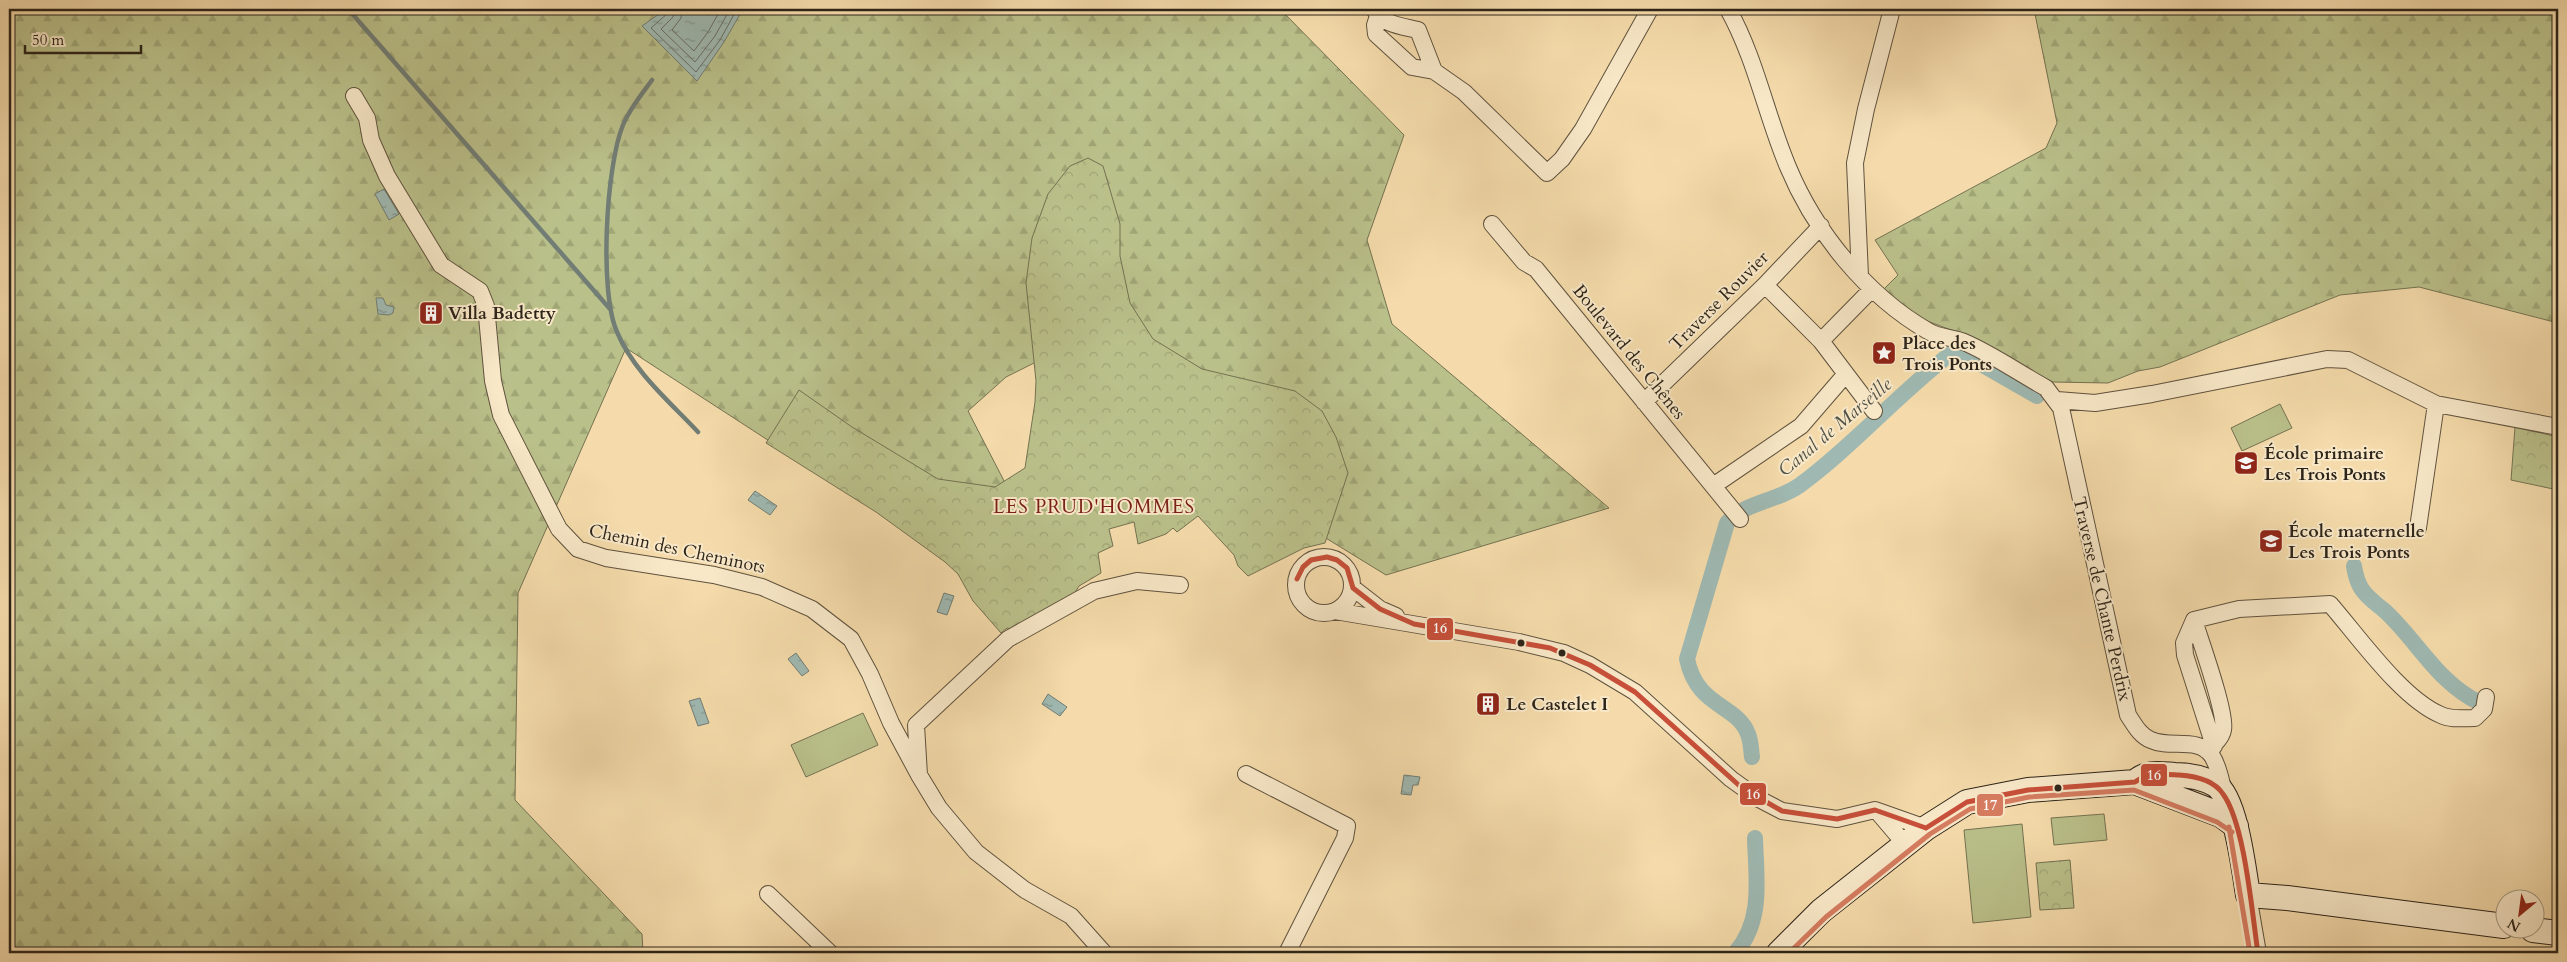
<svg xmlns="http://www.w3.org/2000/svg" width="2567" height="962" font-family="Cardo,serif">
<defs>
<pattern id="forest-firs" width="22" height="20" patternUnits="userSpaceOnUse" patternTransform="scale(1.25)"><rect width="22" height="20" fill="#bac08a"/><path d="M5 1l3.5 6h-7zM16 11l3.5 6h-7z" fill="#a0a576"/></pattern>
<pattern id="park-crowns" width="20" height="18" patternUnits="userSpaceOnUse" patternTransform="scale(1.25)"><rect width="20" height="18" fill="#bac08a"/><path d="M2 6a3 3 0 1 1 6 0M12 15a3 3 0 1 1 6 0" fill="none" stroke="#a0a576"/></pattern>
<pattern id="water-ripples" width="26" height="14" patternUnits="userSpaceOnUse" patternTransform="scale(1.25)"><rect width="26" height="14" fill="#9fb9b2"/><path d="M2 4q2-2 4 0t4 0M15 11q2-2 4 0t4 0" fill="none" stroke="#829690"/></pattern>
</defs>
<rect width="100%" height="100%" fill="#f5dbab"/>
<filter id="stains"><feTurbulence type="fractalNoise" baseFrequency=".004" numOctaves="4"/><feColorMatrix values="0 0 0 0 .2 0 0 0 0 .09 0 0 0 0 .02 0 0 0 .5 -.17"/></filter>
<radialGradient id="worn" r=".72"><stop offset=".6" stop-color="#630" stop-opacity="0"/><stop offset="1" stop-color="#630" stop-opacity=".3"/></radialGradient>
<path fill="#bac08a" stroke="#747252" d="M2280 404 2292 428 2242 451 2231 428Z
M863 713 878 745 806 777 791 745Z
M2104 814 2107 840 2054 845 2051 818Z
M2022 824 2031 917 1973 923 1964 830Z"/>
<path fill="url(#forest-firs)" stroke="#747252" d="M9 9H1280L1404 135 1367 240 1392 324 1609 508 1386 575 1228 478 1062 349 1006 377 968 411 1019 510 817 472 626 348 518 593 515 800 642 934 643 953H9Z
M2034 9H2558V323L2419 287 2340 295 2160 367 2138 371 2108 383 2053 382 1962 334 1927 321 1900 306 1883 290 1898 275 1875 240 2046 148 2057 123Z"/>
<path fill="url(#park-crowns)" stroke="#747252" d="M1088 158 1103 166 1120 224V256L1130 303 1153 339 1202 369 1295 391 1322 411 1336 437 1348 473 1325 543 1304 548 1248 576 1238 566 1234 555 1198 516 1177 532 1173 528 1166 534 1138 544 1134 522 1109 529 1113 546 1098 553 1101 573 1079 586 1071 599 1014 630 1007 628 1001 633 973 601 958 574 945 562 876 512 766 443 799 390 852 427 938 479 995 487 1025 468 1035 402 1036 381 1026 283 1032 238 1048 194 1070 166Z
M2515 427 2558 437V490L2511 480Z
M2070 860 2074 908 2040 910 2036 863Z"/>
<path fill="url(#water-ripples)" stroke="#717d75" d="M666 9H743L724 42 697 81 642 26Z
M384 189 399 214 389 220 375 194Z
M376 298H383L386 305 394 307 393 313 389 315 378 314Z
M755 491 777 506 770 515 748 500Z
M944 593 954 596 947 615 937 612Z
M796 653 809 671 802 676 788 659Z
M1048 694 1067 707 1060 716 1042 704Z
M700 698 709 723 698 726 689 701Z
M1404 775 1420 777 1418 785H1413L1411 795 1401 794Z"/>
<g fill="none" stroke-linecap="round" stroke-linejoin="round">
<path stroke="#666e66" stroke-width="1" d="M669 9 667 14 651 28 696 72 720 40 737 9
M675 9 673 17 661 29 695 62 715 36 730 9
M682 9 681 18 672 30 694 51 708 32 721 9"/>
<path stroke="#717d75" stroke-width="4.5" d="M348 9 610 309
M652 80C642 94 630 108 623 125 606 166 599 292 617 332 634 372 669 401 698 432"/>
<path stroke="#9fb9b2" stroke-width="16" d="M2354 566C2355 573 2357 581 2361 588 2367 598 2377 604 2386 612 2418 642 2439 684 2480 703
M1752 757C1751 750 1751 741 1748 734 1737 704 1697 708 1687 659L1727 523C1746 501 1777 502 1800 485 1853 446 1897 395 1949 355L1962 353 2037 396
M1735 953C1764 921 1756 877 1755 838"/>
<defs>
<path id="street" d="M1374 9C1383 25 1402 26 1418 30L1434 71 1464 92 1547 173 1562 159 1583 129 1650 9
M1728 9C1756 59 1766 115 1788 167 1815 232 1867 296 1928 331 1939 338 1953 337 1964 342 1992 354 2019 373 2046 388L2061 408 2128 715C2134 724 2140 736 2151 740 2170 749 2199 736 2212 756 2219 767 2221 781 2224 793
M1378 16 1375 25 1376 34 1412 67 1434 71
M354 96 367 118 371 140 387 176 441 265 480 291 486 306 493 381 501 415 559 529 578 549 606 558 714 575 762 587 812 609 851 639 870 674 891 723 919 775
M1492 224 1524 262 1536 269 1740 519
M1860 276 1855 163 1866 109 1892 9
M1765 285 1821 341 1874 411
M1821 341 1872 289
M2057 400 2095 403 2152 394 2327 359 2348 360 2436 404 2558 427
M1644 402 1765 285 1821 226
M1713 486 1801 426 1845 375
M2418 528 2436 404
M1296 585a28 28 0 1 1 56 0a28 28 0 1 1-56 0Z
M1353 588 1380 609 1396 616
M1335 611 1519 642 1564 653 1590 665 1635 692 1731 779 1759 799 1782 811 1837 819 1875 810 1926 828
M2194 620C2200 640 2227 714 2223 730 2221 739 2214 745 2206 750
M2214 746 2185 655 2184 643 2194 620 2239 609 2330 604C2358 636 2402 699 2441 715 2451 720 2464 718 2475 718L2484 709 2486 697
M1246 774 1347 826 1345 838 1287 953
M1877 811 1905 844
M768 894 830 953
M2248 895 2258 953
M1104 953 1071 916 1025 890 976 852 939 808 919 775 916 725 1008 639 1094 591 1137 581 1180 585"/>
<path id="secondary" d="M2135 782C2147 771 2160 774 2175 775 2188 775 2204 778 2216 785 2236 799 2244 871 2248 895L2287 898 2504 926
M2533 930 2558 933
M1779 953 1821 911 1926 828 1967 802 2028 790 2135 782 2221 815 2236 826"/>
</defs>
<use href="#street" stroke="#5f523e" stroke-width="18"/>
<use href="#secondary" stroke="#2d2419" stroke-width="26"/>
<use href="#street" stroke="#f8e8c8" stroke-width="16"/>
<use href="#secondary" stroke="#f8e8c8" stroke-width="24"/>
<defs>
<path id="bus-1" d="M1297 579 1303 567 1311 560 1327 557 1337 560 1347 568 1353 588 1380 609 1414 624 1550 648 1590 665 1635 692 1742 788 1782 811 1837 819 1875 810 1926 828
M1926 828 1967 802 2028 790 2135 782C2149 772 2163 774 2179 775 2194 776 2214 780 2223 794 2245 824 2252 914 2258 953"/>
<path id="bus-2" d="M2229 827 2250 953
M1789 953 1826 917 1930 834 1970 809 2029 797 2134 790 2217 822 2232 832"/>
</defs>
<use href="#bus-1" stroke="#f8e8c8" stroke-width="9"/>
<use href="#bus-2" stroke="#f8e8c8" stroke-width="9"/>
<use href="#bus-1" stroke="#c84f39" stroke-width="5"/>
<use href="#bus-2" stroke="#d67c60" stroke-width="5"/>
</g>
<defs>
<symbol id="building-square" viewBox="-11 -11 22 22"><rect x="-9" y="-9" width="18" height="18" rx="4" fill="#8f2418" stroke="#f8e8c8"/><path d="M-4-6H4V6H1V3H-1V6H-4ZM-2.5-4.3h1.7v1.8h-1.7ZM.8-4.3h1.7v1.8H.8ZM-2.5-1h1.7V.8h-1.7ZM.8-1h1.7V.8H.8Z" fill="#fff"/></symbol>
<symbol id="sight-square" viewBox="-11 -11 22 22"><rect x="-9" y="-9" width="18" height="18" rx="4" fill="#8f2418" stroke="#f8e8c8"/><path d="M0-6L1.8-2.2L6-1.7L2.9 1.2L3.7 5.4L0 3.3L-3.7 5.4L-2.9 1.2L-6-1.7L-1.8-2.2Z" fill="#fff"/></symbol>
<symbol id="school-square" viewBox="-11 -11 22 22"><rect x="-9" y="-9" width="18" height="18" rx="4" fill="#8f2418" stroke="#f8e8c8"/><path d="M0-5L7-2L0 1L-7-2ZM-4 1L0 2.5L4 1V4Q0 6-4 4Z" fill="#fff"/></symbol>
</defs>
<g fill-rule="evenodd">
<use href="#building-square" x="417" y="299" width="28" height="28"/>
<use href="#sight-square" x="1870" y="339" width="28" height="28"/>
<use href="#school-square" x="2232" y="449" width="28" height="28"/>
<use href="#school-square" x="2257" y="527" width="28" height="28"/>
<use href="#building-square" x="1474" y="690" width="28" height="28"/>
</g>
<g fill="#2d2419" stroke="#f8e8c8" stroke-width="2">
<circle cx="1521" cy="643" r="4.5"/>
<circle cx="1562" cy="653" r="4.5"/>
<circle cx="2058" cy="788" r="4.5"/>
</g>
<g text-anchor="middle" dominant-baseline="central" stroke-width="4" stroke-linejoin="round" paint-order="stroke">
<g font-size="18" fill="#2d2419" stroke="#f8e8c8">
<text transform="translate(1719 301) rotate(-45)">Traverse Rouvier</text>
<text transform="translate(1629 352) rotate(51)">Boulevard des Chênes</text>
<text transform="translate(677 549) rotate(12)">Chemin des Cheminots</text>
<text transform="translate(2102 599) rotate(77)">Traverse de Chante Perdrix</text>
</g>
<g font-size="18" font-weight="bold" fill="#2d2419" stroke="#f8e8c8" text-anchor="start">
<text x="448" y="313">Villa Badetty</text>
<text x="1902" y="343">Place des<tspan x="1902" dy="21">Trois Ponts</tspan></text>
<text x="2264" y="453">École primaire<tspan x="2264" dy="21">Les Trois Ponts</tspan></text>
<text x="2288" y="531">École maternelle<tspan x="2288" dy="21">Les Trois Ponts</tspan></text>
<text x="1506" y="704">Le Castelet I</text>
</g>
<g font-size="19" font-style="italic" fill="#4f5147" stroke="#f8e8c8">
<text transform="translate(1835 427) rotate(-40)">Canal de Marseille</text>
</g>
<g font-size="19" letter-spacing="1" fill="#7a1f14" stroke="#f8e8c8">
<text x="1094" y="507">LES PRUD'HOMMES</text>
</g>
</g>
<g stroke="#f8e8c8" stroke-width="2">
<rect x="1426" y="617" width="28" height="24" rx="5" fill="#c84f39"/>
<rect x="2140" y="763" width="28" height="24" rx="5" fill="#c84f39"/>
<rect x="1739" y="782" width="28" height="24" rx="5" fill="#c84f39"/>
<rect x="1976" y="793" width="28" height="24" rx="5" fill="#d67c60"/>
</g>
<g font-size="14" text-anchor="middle" font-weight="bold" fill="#fff">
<text x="1440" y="633">16</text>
<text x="2154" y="780">16</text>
<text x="1753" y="799">16</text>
<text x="1990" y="810">17</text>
</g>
<rect width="2567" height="962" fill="none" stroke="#f5dbab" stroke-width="30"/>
<rect x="10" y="10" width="2547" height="942" fill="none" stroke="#2d2419" stroke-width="2.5"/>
<rect x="15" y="15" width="2537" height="932" fill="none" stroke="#2d2419"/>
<g transform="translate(2520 914) rotate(209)"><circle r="24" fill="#f8e8c8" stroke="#a79a82"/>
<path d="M0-4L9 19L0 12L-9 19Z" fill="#8f2418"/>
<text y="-8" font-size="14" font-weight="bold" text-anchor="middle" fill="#2d2419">N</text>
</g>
<path d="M25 45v8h116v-8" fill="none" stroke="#2d2419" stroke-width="2.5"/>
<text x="32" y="45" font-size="15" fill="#2d2419" stroke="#f8e8c8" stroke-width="4" paint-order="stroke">50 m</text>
<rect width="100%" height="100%" filter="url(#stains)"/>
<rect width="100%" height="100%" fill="url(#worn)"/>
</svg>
